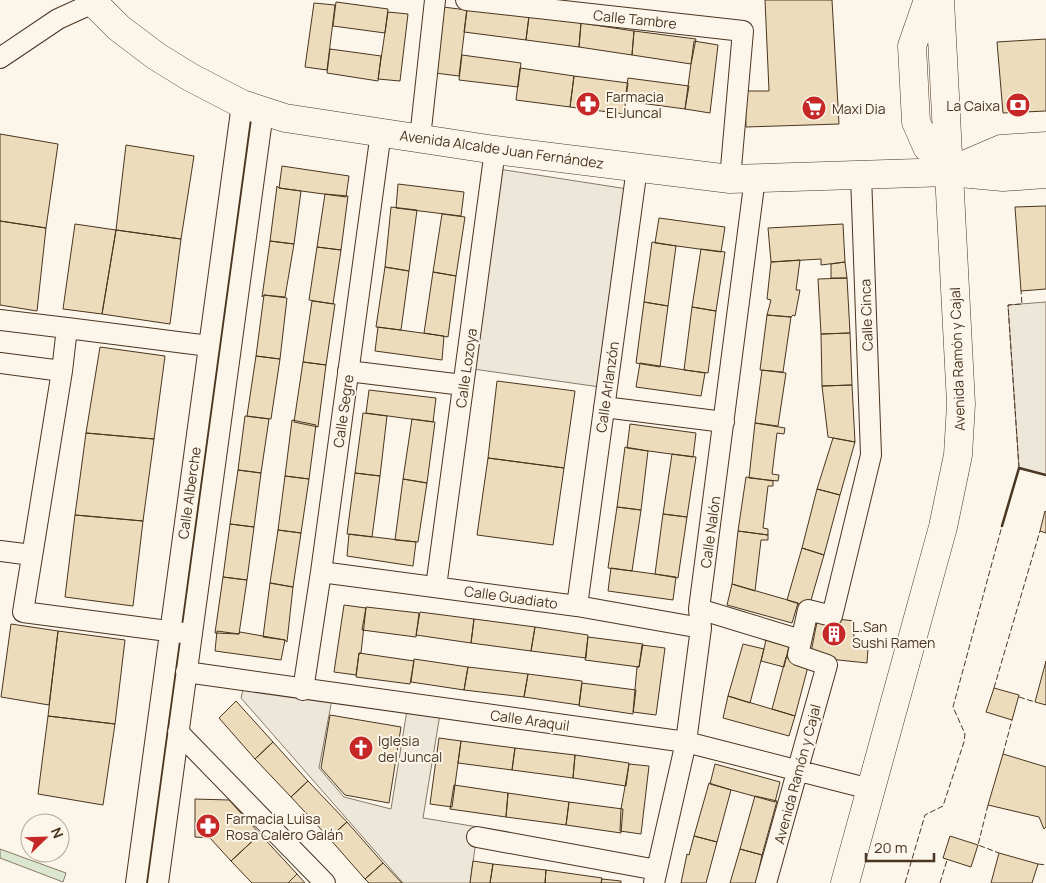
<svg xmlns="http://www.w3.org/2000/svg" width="1046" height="883" font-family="Manrope,sans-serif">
<rect width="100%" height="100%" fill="#fbf6e9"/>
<path fill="#dce7d0" stroke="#887966" d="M0 849 66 873 63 882 0 858Z"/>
<path fill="#ede7d9" stroke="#887966" d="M492 168 634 190 607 388 466 368Z
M1046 302V475L1019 468 1008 305Z
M245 681 333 694 319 768 344 797 391 809 408 704 441 708 423 818 478 827 470 883H403L241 698Z"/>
<path fill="#ecdcbc" stroke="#4a3520" d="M765 0H832L839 124 746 127 745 91H769Z
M336 2 388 9 385 33 333 26Z
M314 3 335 5 327 70 305 67Z
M443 7 467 10 459 76 435 73Z
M467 8 529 16 526 40 464 32Z
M388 12 408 14 400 81 378 79Z
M529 16 581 23 579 47 526 40Z
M581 23 634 31 632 55 579 47Z
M634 31 696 39 691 64 632 55Z
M1046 39V111L1003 113 997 42Z
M694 41 718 45 710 113 685 109Z
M330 49 381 56 378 81 327 73Z
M462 55 521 63 518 87 459 80Z
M520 68 574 76 570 107 516 100Z
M574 76 628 83 624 114 570 107Z
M628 78 689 86 685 109 625 101Z
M0 134 58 144 46 228 0 221Z
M126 145 194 156 181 239 116 230Z
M282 166 349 176 346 197 279 188Z
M398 184 464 192 461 216 396 208Z
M277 186 279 188 301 191 294 244 270 241Z
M325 194 348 196 341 250 317 247Z
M1046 206V289L1021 291 1015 207Z
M391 207 417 210 409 271 385 267Z
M442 214 465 217 456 276 433 272Z
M659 218 725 227 721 252 655 243Z
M0 221 46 228 37 311 0 305Z
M75 224 116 230 102 314 63 309Z
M843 224 845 262 821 265V259L771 262 768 228Z
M116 230 181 239 170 324 102 314Z
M270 241 294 244 285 297 264 295 262 297Z
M652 242 676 246 668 306 644 302Z
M317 247 341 250 333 304 309 300Z
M701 249 725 252 716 311 692 307Z
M800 260 796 290H800L795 316 793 315 791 317 767 315 771 300 767 299 771 262Z
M845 262 847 278H831V264Z
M385 267 409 271 401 330 376 327Z
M433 272 456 276 448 337 424 333Z
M847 278 850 333 821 334 818 279Z
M264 295 287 298 280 359 256 356Z
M312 301 335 304 326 365 303 362Z
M644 302 668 306 660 367 636 363Z
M692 307 716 311 708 373 684 370Z
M767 315 791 317 783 372 760 370Z
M378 327 444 336 442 360 375 351Z
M850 333 852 385 822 386 821 334Z
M100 347 165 356 154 439 86 433Z
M256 356 280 359 271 419 247 416Z
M303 362 326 365 318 427 294 422Z
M640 363 705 373 701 396 636 387Z
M762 370 786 373 778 426 755 423Z
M497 381 575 391 564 468 488 458Z
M852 385 855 442 828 437 822 386Z
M369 390 436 398 433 422 366 413Z
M363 413 387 416 380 476 355 473Z
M245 416 269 419 261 473 238 470Z
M412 419 435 422 427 483 403 479Z
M292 420 316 425 309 479 285 476Z
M755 423 785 428 784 434 777 433 772 474 779 475 778 481 749 478Z
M630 424 696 433 693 457 627 448Z
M86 433 154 439 143 521 75 515Z
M833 438 855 442 840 495 817 489Z
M625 447 648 451 641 510 617 507Z
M672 454 696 457 687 517 663 514Z
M488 458 564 468 553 545 477 535Z
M238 470 261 473 254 527 230 524Z
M355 473 380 476 372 537 347 534Z
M285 476 309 479 301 533 278 530Z
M746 477 773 481V486H768L763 528 768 529V535L738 531Z
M403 479 427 483 418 542 395 540Z
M817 489 840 495 824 555 802 548Z
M617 507 641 510 632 571 608 568Z
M1045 511 1046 512V533L1040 531Z
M663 514 687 517 678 578 655 574Z
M75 515 143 521 133 606 65 597Z
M230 524 254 527 247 580 223 577Z
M278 530 301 533 293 587 270 583Z
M738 531 768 535V540H761L755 591 732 584Z
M349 534 416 542 413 566 347 556Z
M802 548 824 555 809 607 787 600Z
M611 568 676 577 673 600 608 591Z
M223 577 247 580 239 634 215 633Z
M270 583 293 587 287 642 285 640 263 637Z
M732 584 798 603 792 623 727 605Z
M344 605 366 608 361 653H359L356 675 334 672Z
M366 607 419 613 416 637 362 630Z
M420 612 474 619 471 643 416 635Z
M818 617 855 621 853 647 868 648 867 663 810 657Z
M474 619 535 627 531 651 471 643Z
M11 624 58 631 49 705 1 697Z
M535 627 588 635 586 658 531 651Z
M58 631 125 640 115 724 48 716Z
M217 631 239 634 240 632 285 640 281 660 215 651Z
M588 637 643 644 639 667 585 660Z
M766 640 789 646 784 667 761 661Z
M743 644 764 649 750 703 728 696Z
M642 645 665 648 656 715 633 712 637 667H639Z
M359 653 414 661 410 684 356 677Z
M786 657 809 663 795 716 772 709Z
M414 659 468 667 464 690 411 682Z
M1046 661V705L1035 702Z
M468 667 528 674 524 697 464 690Z
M528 674 582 681 579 705 524 697Z
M582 683 636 690 633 714 579 706Z
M994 688 1019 695 1012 720 986 712Z
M728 696 795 716 789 736 723 718Z
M236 701 273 742 255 759 219 718Z
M330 715 401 727 389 803 345 795 321 768Z
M48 716 115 724 103 805 38 794Z
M439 738 461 741 452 807 430 804Z
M461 741 515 748 512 770 458 763Z
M273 742 308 781 291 797 255 759Z
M515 748 575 755 573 778 512 770Z
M1003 754 1046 767V827L1044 829 1039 817 988 805Z
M575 755 629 763 626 786 573 778Z
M629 764 649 766 641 834 620 831 621 809Z
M715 764 780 782 775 802 710 784Z
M308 781 347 822 329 838 291 797Z
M709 783 731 790 717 842 694 836Z
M454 785 508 793 506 817 450 809Z
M508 793 569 802 566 825 506 817Z
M755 796 777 801 762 855 740 849Z
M195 799 229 800 260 834 231 861 210 838 195 837Z
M569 802 623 809 621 833 566 825Z
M347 822 383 863 365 879 329 838Z
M260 834 297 874 288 883H252L231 861Z
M694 836 717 842 706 883H681L687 854 689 855Z
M950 836 978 845 971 867 943 858Z
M740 849 762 855 756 883H730Z
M999 853 1038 864 1032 883H991Z
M473 861 493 864 490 883H470Z
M383 863 402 883H369L365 879Z
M493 864 546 870 545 883H490Z
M546 870 602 878 601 883H545Z
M297 874 305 883H288Z
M602 879 621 881V883H601Z"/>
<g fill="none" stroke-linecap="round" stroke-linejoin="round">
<defs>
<path id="street" d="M466 0 743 31 730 179
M0 58 58 19 100 0
M420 138 435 0
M0 320 67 328
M0 363 62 371 23 612 183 633
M62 371 67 328 209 346
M348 371 463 385
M604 407 724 422
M0 551 32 555
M321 572 577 606 701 628
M436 587 495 150
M577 606 637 168
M699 609 801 640
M186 672 686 742 870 789
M303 690 321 572 381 132
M178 732 325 883
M477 837 657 870
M136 883 242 104
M158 883 263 112
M654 883 686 742 701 628 699 609 755 178
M766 883 827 665 798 655 808 610 832 616 871 455 861 175"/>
<path id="secondary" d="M91 0 119 28 156 56 190 77 242 104 285 118 495 150 730 179 949 172 1003 177 1046 174
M952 170 1001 149 1046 146"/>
<path id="primary" d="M928 0 912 46 916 122 927 147 949 172
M845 883 943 527 958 455 961 404 940 0"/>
</defs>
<use href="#street" stroke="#4a3520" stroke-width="22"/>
<use href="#secondary" stroke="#4a3520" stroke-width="29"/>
<use href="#primary" stroke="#4a3520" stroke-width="29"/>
<use href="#street" stroke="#fbf6e9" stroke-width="20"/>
<use href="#secondary" stroke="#fbf6e9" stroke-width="28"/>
<use href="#primary" stroke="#fbf6e9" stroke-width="28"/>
<path stroke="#4a3520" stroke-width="1" stroke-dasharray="6 2.5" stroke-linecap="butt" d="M1019 468 1008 305 1022 304 1021 291
M994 688 1040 531
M1019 697 1035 702
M1003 754 1012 720
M988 805 978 845 999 853
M1038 864 1046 865
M905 883 925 815 943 806 964 742 965 734 953 707 1002 526
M940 883 947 860"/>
<path stroke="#4a3520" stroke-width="2.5" d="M1002 526 1019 468 1046 475"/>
</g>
<defs>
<symbol id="pharmacy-disc" viewBox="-11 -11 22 22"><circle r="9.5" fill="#c62828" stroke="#fbf6e9"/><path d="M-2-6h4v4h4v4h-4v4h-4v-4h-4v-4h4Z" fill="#fff"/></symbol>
<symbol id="bank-disc" viewBox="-11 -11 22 22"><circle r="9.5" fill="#c62828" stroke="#fbf6e9"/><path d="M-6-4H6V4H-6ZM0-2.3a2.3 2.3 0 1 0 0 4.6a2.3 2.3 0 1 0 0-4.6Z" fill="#fff"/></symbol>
<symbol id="supermarket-disc" viewBox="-11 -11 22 22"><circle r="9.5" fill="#c62828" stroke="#fbf6e9"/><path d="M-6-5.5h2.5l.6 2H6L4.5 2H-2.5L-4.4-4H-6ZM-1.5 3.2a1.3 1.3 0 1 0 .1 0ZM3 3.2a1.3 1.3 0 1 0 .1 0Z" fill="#fff"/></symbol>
<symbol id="building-disc" viewBox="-11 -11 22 22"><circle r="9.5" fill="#c62828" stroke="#fbf6e9"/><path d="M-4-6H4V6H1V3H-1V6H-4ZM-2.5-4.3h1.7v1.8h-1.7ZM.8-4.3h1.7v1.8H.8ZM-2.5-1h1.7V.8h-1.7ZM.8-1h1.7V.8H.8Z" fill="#fff"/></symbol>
<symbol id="church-disc" viewBox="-11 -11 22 22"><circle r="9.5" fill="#c62828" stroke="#fbf6e9"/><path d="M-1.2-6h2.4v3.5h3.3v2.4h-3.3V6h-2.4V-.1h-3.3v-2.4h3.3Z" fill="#fff"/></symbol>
</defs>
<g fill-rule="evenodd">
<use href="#pharmacy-disc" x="574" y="90" width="28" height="28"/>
<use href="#bank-disc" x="1004" y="91" width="28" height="28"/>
<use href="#supermarket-disc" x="800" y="94" width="28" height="28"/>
<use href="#building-disc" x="820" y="620" width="28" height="28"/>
<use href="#church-disc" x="347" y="734" width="28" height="28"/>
<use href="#pharmacy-disc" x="194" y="812" width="28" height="28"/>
</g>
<g text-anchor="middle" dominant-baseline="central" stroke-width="4" stroke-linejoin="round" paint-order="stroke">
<g font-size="14" fill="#4a3520" stroke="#fbf6e9">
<text transform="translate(635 19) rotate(6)">Calle Tambre</text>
<text transform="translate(502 149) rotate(8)">Avenida Alcalde Juan Fernández</text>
<text transform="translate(866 315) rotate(-92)">Calle Cinca</text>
<text transform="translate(957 359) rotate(-92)">Avenida Ramón y Cajal</text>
<text transform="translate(466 368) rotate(-82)">Calle Lozoya</text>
<text transform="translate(607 387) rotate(-82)">Calle Arlanzón</text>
<text transform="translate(343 411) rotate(-82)">Calle Segre</text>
<text transform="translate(189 493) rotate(-82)">Calle Alberche</text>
<text transform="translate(710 532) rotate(-82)">Calle Nalón</text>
<text transform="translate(511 597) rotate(8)">Calle Guadiato</text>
<text transform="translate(530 720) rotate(8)">Calle Araquil</text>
<text transform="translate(797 774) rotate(-75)">Avenida Ramón y Cajal</text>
</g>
<g font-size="14" fill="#4a3520" stroke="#fbf6e9" text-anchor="start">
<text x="606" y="96">Farmacia<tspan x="606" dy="16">El Juncal</tspan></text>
<text x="1000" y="105" text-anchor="end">La Caixa</text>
<text x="832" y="108">Maxi Dia</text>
<text x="852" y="626">L.San<tspan x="852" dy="16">Sushi Ramen</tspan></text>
<text x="378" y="740">Iglesia<tspan x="378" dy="16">del Juncal</tspan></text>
<text x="226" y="818">Farmacia Luisa<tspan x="226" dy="16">Rosa Calero Galán</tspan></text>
</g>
</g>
<g transform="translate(45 838) rotate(67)"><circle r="24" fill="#fbf6e9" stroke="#b4a999"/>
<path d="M0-4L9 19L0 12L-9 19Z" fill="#c62828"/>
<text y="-8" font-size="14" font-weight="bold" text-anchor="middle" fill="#4a3520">N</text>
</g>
<path d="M866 853v8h68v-8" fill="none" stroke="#4a3520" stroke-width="2.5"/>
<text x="874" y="853" font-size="15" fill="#4a3520" stroke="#fbf6e9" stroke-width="4" paint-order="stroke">20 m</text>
</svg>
